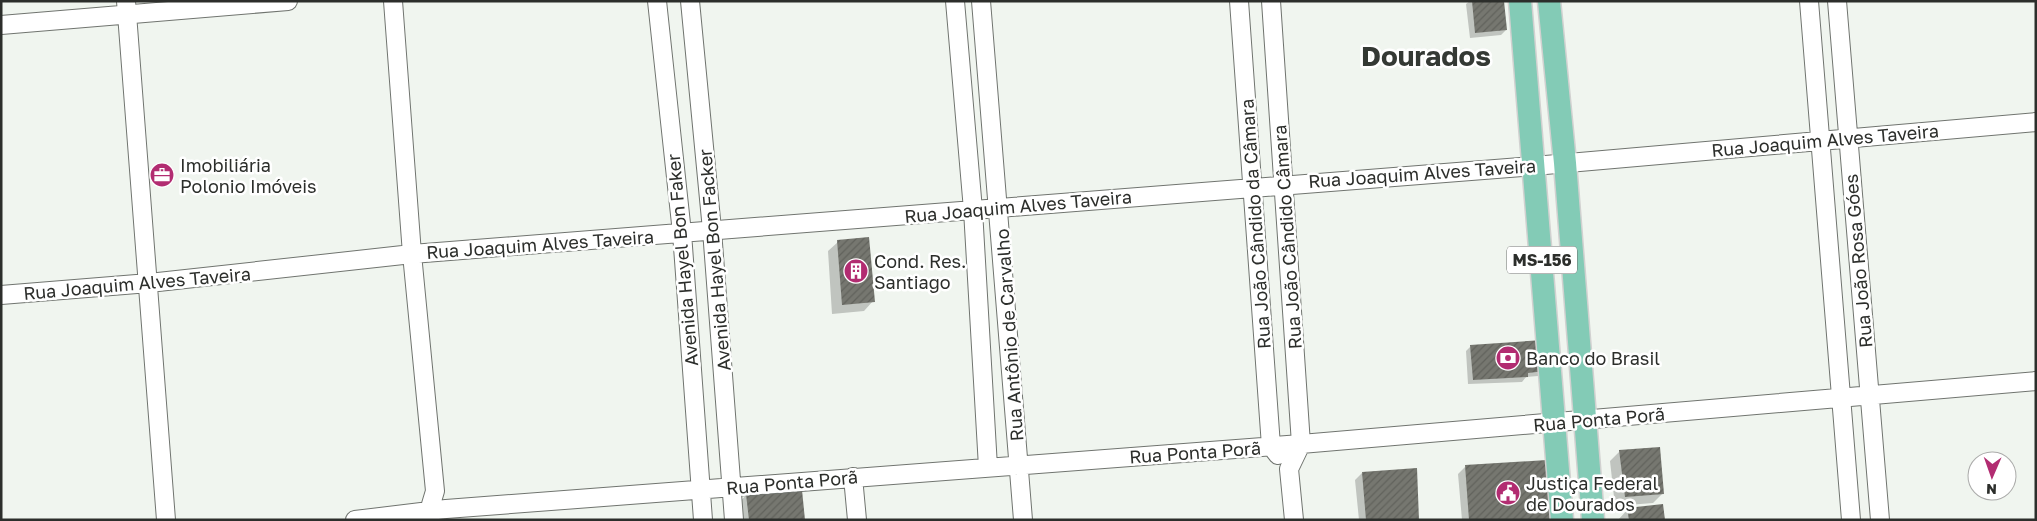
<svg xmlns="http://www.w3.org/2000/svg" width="2037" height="521" font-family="'Golos Text',sans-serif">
<defs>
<pattern id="building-hatch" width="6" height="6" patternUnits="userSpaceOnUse" patternTransform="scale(1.25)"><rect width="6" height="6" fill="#767770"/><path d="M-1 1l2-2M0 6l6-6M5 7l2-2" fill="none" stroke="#61625c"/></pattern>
</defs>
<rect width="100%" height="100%" fill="#f0f5ef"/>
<path fill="#0003" d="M1470 1H1503L1506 30 1501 35 1470 38 1466 4Z
M838 242 873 301 864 311 832 314 828 251Z
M1471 346 1544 371 1538 376 1526 377 1522 382 1468 384 1466 351Z
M1620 451 1663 493 1653 503 1615 506 1610 461Z
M1465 467 1550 520H1462L1458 474Z
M1362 473 1418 520H1359L1355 480Z
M746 495 804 520H742L740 502Z
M1628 509 1663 520H1618Z"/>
<path fill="url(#building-hatch)" d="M1472 1H1504L1507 30 1475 33Z
M869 237 875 302 842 305 837 240Z
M1543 340 1545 371 1528 373V377L1473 380 1470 345Z
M1660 447 1664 494 1625 497 1619 450Z
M1547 460 1551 520H1469L1465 465Z
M1417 468 1419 520H1366L1362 472Z
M802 490 805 520H749L746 494Z
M1663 504 1665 520H1629L1627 508Z"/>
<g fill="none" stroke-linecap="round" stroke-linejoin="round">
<defs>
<path id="minor" d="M126 1 166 520
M393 1 412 254 435 491 429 511 430 519
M657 1 682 233 703 520
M690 1 712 230 734 520
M955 1 973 210 988 467
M981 1 1023 520
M1239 1 1271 446 1278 455
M1271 1 1301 444 1289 469 1294 520
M1809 1 1851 520
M1837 1 1880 520
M1 25 288 1
M1 295 149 283 412 254 1534 166 2036 122
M853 477 857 520
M355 520 446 509 1301 444 2036 381"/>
<path id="major" d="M1520 1 1562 520
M1549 1 1565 163 1593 520"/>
</defs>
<use href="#minor" stroke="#70746f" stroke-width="20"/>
<use href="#major" stroke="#d1d1d0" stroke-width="25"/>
<use href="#minor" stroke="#fff" stroke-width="18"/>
<use href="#major" stroke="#83cbb6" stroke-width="22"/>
</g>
<defs>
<symbol id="office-disc" viewBox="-11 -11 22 22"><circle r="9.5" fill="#b22c71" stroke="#fff"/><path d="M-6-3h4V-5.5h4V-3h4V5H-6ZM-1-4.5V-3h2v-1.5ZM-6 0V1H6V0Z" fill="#fff"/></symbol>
<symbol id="building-disc" viewBox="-11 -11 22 22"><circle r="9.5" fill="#b22c71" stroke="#fff"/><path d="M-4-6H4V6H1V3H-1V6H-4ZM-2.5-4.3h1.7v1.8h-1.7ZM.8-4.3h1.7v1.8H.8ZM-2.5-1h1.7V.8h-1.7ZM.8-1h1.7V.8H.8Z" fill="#fff"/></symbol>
<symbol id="bank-disc" viewBox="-11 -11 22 22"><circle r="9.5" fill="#b22c71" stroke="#fff"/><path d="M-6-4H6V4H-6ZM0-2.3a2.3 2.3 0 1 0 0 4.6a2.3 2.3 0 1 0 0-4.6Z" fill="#fff"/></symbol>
<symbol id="civic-disc" viewBox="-11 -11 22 22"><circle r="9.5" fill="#b22c71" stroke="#fff"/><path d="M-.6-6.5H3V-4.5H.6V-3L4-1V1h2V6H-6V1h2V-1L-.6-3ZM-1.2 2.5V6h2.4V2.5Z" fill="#fff"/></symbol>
</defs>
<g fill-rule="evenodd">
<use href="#office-disc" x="148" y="161" width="28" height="28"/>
<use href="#building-disc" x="842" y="257" width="28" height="28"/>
<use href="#bank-disc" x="1494" y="344" width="28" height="28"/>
<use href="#civic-disc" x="1494" y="479" width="28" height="28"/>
</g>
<g text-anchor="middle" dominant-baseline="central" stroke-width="5" stroke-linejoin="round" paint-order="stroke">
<rect fill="#fff" stroke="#6b6d6b" stroke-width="1" x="1507" y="246.5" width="70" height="27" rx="4"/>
<g font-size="16" font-weight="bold" fill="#2c2e2b">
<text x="1542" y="260">MS-156</text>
</g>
<g font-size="18" fill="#2c2e2b" stroke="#fff">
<text transform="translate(1825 140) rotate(-5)">Rua Joaquim Alves Taveira</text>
<text transform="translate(1422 173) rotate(-4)">Rua Joaquim Alves Taveira</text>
<text transform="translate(1018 206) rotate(-5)">Rua Joaquim Alves Taveira</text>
<text transform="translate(1255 224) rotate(-94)">Rua João Cândido da Câmara</text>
<text transform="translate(1287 237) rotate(-94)">Rua João Cândido Câmara</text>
<text transform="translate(540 244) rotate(-4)">Rua Joaquim Alves Taveira</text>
<text transform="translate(682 260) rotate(-95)">Avenida Hayel Bon Faker</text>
<text transform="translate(714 260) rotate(-95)">Avenida Hayel Bon Facker</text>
<text transform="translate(1858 261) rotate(-95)">Rua João Rosa Góes</text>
<text transform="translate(137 283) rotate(-5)">Rua Joaquim Alves Taveira</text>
<text transform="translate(1009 335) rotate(-94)">Rua Antônio de Carvalho</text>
<text transform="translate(1599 419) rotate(-5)">Rua Ponta Porã</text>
<text transform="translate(1195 452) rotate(-4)">Rua Ponta Porã</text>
<text transform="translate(792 482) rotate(-5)">Rua Ponta Porã</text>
</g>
<g font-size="18" fill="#2c2e2b" stroke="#fff" text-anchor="start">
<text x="180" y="165">Imobiliária<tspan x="180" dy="21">Polonio Imóveis</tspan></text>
<text x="874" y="261">Cond. Res.<tspan x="874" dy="21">Santiago</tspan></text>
<text x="1526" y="358">Banco do Brasil</text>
<text x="1526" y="483">Justiça Federal<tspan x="1526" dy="21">de Dourados</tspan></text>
</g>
<g font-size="28" font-weight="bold" fill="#343934" stroke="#fff">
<text x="1426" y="55">Dourados</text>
</g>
</g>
<rect width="2037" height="521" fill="none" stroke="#2c2e2b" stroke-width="5"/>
<g transform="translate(1992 476) rotate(182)"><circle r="24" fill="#ffffff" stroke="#ababaa"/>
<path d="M0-4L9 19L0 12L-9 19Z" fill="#b22c71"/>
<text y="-8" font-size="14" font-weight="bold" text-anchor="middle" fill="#2c2e2b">N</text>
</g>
</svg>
